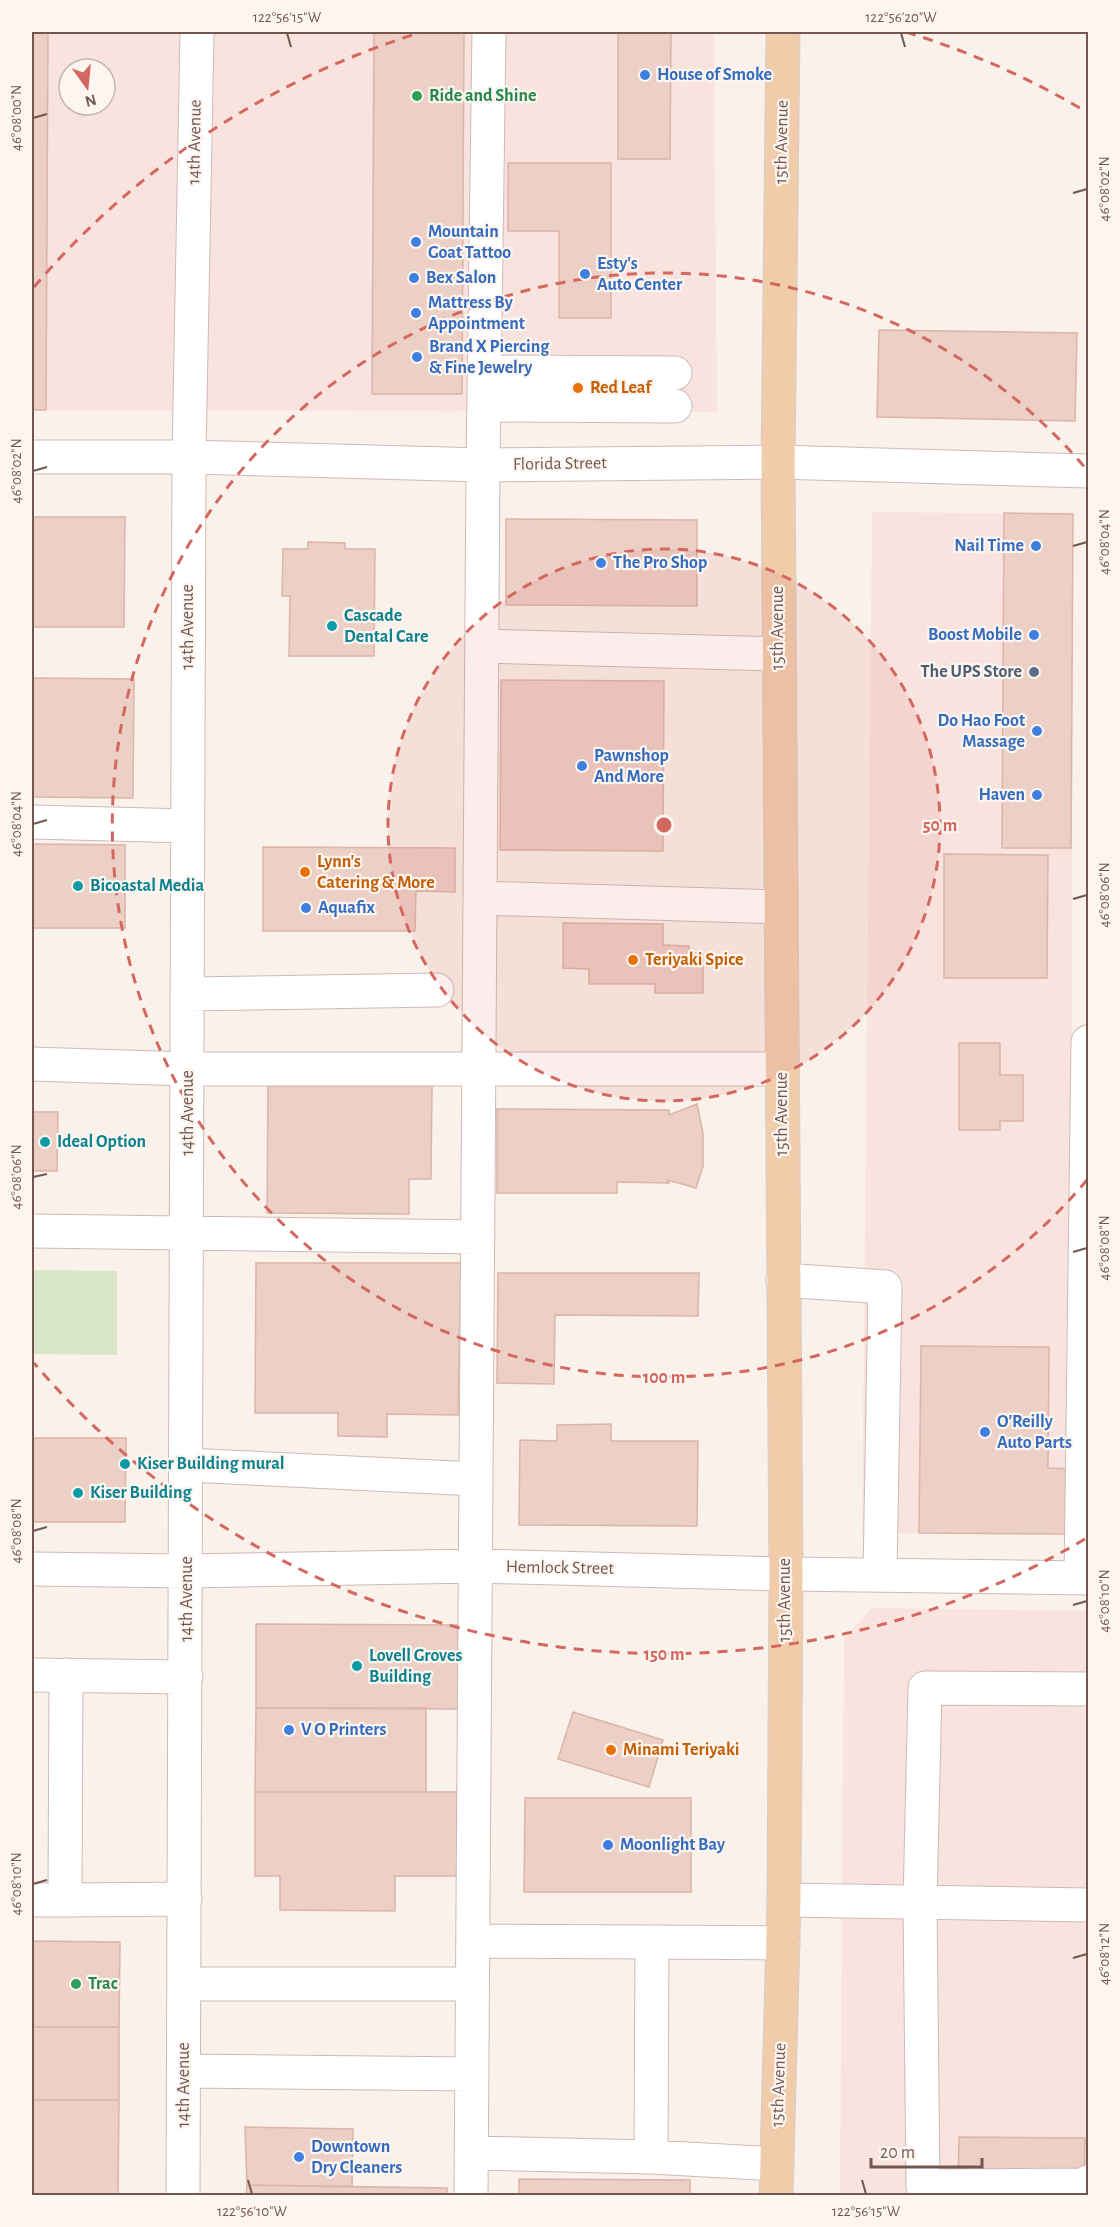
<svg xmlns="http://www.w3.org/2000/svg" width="1120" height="2227" font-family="'Alegreya Sans',sans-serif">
<rect width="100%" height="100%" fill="#faf1ea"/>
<path fill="#f9e3df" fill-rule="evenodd" d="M32 32H714L717 412 32 410ZM69 69H105V105H69Z
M872 512 1073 514 1071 1534 862 1533Z
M872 1608 1088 1611V2195L840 2196 844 1639Z"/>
<path fill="#dae6ca" d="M32 1270 117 1271V1355L32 1354Z"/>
<path fill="#eccfc5" stroke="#dcb4a8" stroke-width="1.5" d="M32 32H48L46 410H32Z
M374 32H464L462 394H372Z
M618 32H671L670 159H618Z
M508 163H611V318H559V231H508Z
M879 330 1077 333 1075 421 877 417Z
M1004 513 1073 514 1071 848H1002Z
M32 517H125L124 627H32Z
M506 519 697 520V606L506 605Z
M308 542 345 543V549H375L374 656H289L290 596H282L283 549H308Z
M32 678 134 679 133 798 32 797Z
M501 680 664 681 663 851 500 850Z
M32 844 125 845V928H32Z
M263 847 455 848V892L416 891 415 931H263Z
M944 854 1048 855 1047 978H944Z
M563 923 663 924V945L689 946V953H703V993H655V984H589V969L563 968Z
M959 1043H1000V1075H1023V1121H1000V1130H959Z
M268 1086H432L431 1179H409V1214L267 1213Z
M697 1104 703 1133V1167L696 1188 668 1180 669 1183 617 1182V1193H497V1109L669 1110V1115Z
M32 1112H58L57 1171H32Z
M256 1263H461L458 1415 387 1414V1437L338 1436V1413H255Z
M498 1273H699L698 1316 555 1315 554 1384 497 1383Z
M921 1346 1049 1347 1048 1468 1072 1469 1071 1534 919 1533Z
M611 1424V1441H698L697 1526 519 1525 520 1440 557 1441V1425Z
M32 1438H126L125 1522H32Z
M256 1624 458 1625V1709L256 1708Z
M256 1708H426V1792H255Z
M573 1712 663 1740 649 1787 558 1759Z
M255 1792H457V1876H395V1911L280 1910V1876H255Z
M525 1798H691V1892H524Z
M32 1941 120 1942 119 2027H32Z
M32 2027H119V2100H32Z
M32 2100H119L118 2196H32Z
M245 2127 353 2129 352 2187 247 2185Z
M959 2137 1085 2138 1084 2196H958Z
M519 2179 690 2180V2196H519Z
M247 2185 447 2188V2196H246Z"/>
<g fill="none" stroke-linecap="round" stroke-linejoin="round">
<defs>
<path id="minor" d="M485 372 675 373
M485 405 675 406
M32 457H189L483 465 778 462 1088 471
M482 646 778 654
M32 822 188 826
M480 898 780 907
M187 994 437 990
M32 1064 188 1069H782
M32 1231 478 1237
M783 1280 885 1287 880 1575
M187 1465 476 1479
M32 1569 187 1571 476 1566 786 1574 1088 1578
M1081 1578 1088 1042
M32 1675 186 1677
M1088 1689 925 1688 920 1903 923 2186 1084 2185 1088 2182
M32 1900H65L66 1675
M65 1900 185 1899
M784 1900 1088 1905
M473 1941 652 1942
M184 1984H472
M184 2071 472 2074
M471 2153 651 2157 777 2164
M651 2157 652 1942 783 1943
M183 2196 189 457 197 32
M471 2196 483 465 489 32"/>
<path id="major" d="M776 2196 784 1900 786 1574 778 462 783 32"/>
</defs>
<use href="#minor" stroke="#cdbbb4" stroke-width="35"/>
<use href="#major" stroke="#d5cdcb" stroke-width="35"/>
<use href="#minor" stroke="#fff" stroke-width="33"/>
<use href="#major" stroke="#f0ccab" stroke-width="33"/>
</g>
<path fill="none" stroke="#725751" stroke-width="2" d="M287 33 291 47M901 33 905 47M33 118 47 114M1073 193 1087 189M33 471 47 467M1073 546 1087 542M33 824 47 820M1073 899 1087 895M33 1177 47 1174M1073 1252 1087 1248M33 1531 47 1527M1073 1605 1087 1601M33 1884 47 1880M1073 1958 1087 1954M248 2180 252 2194M862 2180 866 2194"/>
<circle cx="664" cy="825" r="276" fill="#d36860" fill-opacity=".12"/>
<g fill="none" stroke="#d36860" stroke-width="3" stroke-dasharray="10 8">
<circle cx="664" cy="825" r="276"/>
<path d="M1087 1180A552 552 0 1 1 1087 470"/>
<path d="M1085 1539A829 829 0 0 1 34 1363M34 287A829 829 0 0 1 422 32M906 32A829 829 0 0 1 1085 111"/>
</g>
<g fill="#3f7fe0" stroke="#fdf6f0" stroke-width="2">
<circle cx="645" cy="75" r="6"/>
<circle cx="416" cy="242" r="6"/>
<circle cx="585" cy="274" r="6"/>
<circle cx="414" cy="278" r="6"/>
<circle cx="416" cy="313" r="6"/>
<circle cx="417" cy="357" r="6"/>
<circle cx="1036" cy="546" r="6"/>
<circle cx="601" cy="563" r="6"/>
<circle cx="1034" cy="635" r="6"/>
<circle cx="1037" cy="731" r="6"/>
<circle cx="582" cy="766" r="6"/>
<circle cx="1037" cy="795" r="6"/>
<circle cx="306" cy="908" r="6"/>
<circle cx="985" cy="1432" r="6"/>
<circle cx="289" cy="1730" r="6"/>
<circle cx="608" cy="1845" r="6"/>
<circle cx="299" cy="2157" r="6"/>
</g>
<g fill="#2e9e5b" stroke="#fdf6f0" stroke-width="2">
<circle cx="417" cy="96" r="6"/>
<circle cx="76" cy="1984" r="6"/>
</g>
<g fill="#e8710a" stroke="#fdf6f0" stroke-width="2">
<circle cx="578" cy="388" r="6"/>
<circle cx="305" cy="872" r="6"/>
<circle cx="633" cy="960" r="6"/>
<circle cx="611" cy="1750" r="6"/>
</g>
<g fill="#0f9aa8" stroke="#fdf6f0" stroke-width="2">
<circle cx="332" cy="626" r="6"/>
<circle cx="78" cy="886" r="6"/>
<circle cx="45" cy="1142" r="6"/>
<circle cx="125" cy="1464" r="6"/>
<circle cx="78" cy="1493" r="6"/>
<circle cx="357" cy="1666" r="6"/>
</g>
<circle fill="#5c6f8a" stroke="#fdf6f0" stroke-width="2" cx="1034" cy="672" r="6"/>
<g text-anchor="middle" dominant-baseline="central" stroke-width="4.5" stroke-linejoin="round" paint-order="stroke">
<g font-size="18" font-weight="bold" fill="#366cbe" stroke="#fdf6f0" text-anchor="start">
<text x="657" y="75">House of Smoke</text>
<text x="428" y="232">Mountain<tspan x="428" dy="21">Goat Tattoo</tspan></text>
<text x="597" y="264">Esty's<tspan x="597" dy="21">Auto Center</tspan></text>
<text x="426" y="278">Bex Salon</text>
<text x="428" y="303">Mattress By<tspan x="428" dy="21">Appointment</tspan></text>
<text x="429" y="347">Brand X Piercing<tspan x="429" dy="21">&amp; Fine Jewelry</tspan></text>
<text x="1024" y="546" text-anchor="end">Nail Time</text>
<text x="613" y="563">The Pro Shop</text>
<text x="1022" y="635" text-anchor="end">Boost Mobile</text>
<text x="1025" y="721" text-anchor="end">Do Hao Foot<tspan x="1025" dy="21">Massage</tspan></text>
<text x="594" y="756">Pawnshop<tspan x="594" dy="21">And More</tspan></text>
<text x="1025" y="795" text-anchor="end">Haven</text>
<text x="318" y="908">Aquafix</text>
<text x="997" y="1422">O'Reilly<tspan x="997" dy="21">Auto Parts</tspan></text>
<text x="301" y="1730">V O Printers</text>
<text x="620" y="1845">Moonlight Bay</text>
<text x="311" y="2147">Downtown<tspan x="311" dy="21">Dry Cleaners</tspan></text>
</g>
<g font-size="18" font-weight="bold" fill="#27864d" stroke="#fdf6f0" text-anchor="start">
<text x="429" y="96">Ride and Shine</text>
<text x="88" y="1984">Trac</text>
</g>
<g font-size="18" fill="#725751" stroke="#fdf6f0">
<text transform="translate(195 142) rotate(-89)">14th Avenue</text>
<text transform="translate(782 142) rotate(-89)">15th Avenue</text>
<text transform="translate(560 464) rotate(-1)">Florida Street</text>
<text transform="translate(188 627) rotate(-90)">14th Avenue</text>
<text transform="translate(778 628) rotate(-90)">15th Avenue</text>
<text transform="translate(188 1113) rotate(-90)">14th Avenue</text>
<text transform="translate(782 1114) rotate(-90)">15th Avenue</text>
<text transform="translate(560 1568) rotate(1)">Hemlock Street</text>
<text transform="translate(187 1599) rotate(-90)">14th Avenue</text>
<text transform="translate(785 1600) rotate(-90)">15th Avenue</text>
<text transform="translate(184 2085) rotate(-90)">14th Avenue</text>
<text transform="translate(779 2085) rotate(-88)">15th Avenue</text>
</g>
<g font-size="18" font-weight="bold" fill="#c56008" stroke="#fdf6f0" text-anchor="start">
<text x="590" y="388">Red Leaf</text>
<text x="317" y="862">Lynn's<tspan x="317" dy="21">Catering &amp; More</tspan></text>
<text x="645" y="960">Teriyaki Spice</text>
<text x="623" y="1750">Minami Teriyaki</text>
</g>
<g font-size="18" font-weight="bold" fill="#0d838f" stroke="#fdf6f0" text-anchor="start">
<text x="344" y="616">Cascade<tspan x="344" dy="21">Dental Care</tspan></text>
<text x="90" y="886">Bicoastal Media</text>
<text x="57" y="1142">Ideal Option</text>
<text x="137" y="1464">Kiser Building mural</text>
<text x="90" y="1493">Kiser Building</text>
<text x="369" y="1656">Lovell Groves<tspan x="369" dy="21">Building</tspan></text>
</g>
<g font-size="18" font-weight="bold" fill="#4e5e75" stroke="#fdf6f0" text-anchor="end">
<text x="1022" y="672">The UPS Store</text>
</g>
</g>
<circle cx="664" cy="825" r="9" fill="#d36860" stroke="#fdf6f0" stroke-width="3"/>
<g font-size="18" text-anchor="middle" font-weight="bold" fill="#d36860" stroke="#fdf6f0" stroke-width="4.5" stroke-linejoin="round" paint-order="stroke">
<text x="940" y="831">50 m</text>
<text x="664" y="1383">100 m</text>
<text x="664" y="1660">150 m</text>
</g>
<rect width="1120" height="2227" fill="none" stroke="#fdf6f0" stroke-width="66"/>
<g transform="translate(87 87) rotate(165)"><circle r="28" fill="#fdf6f0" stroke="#c5b6b0" stroke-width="1.5"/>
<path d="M0-4.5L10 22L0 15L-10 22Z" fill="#d36860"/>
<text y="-9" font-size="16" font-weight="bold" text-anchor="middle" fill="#725751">N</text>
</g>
<path d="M871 2158v9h111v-9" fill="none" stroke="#725751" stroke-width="3"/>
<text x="880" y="2158" font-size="18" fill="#725751" stroke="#fdf6f0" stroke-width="4.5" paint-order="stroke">20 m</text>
<rect x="33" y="33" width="1054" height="2161" fill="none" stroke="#725751" stroke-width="2"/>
<g font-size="15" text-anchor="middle" fill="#725751">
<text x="287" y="22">122°56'15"W</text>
<text x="901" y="22">122°56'20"W</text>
<text transform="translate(16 118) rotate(-90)" y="5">46°08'00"N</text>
<text transform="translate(1104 189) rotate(-90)" y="5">46°08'02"N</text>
<text transform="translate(16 471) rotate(-90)" y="5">46°08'02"N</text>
<text transform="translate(1104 542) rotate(-90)" y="5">46°08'04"N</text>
<text transform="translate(16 824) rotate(-90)" y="5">46°08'04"N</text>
<text transform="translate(1104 895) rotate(-90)" y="5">46°08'06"N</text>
<text transform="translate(16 1177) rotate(-90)" y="5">46°08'06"N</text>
<text transform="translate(1104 1248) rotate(-90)" y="5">46°08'08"N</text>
<text transform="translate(16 1531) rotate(-90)" y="5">46°08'08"N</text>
<text transform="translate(1104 1601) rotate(-90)" y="5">46°08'10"N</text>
<text transform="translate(16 1884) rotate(-90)" y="5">46°08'10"N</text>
<text transform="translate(1104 1954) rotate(-90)" y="5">46°08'12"N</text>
<text x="252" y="2216">122°56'10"W</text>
<text x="866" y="2216">122°56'15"W</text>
</g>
</svg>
